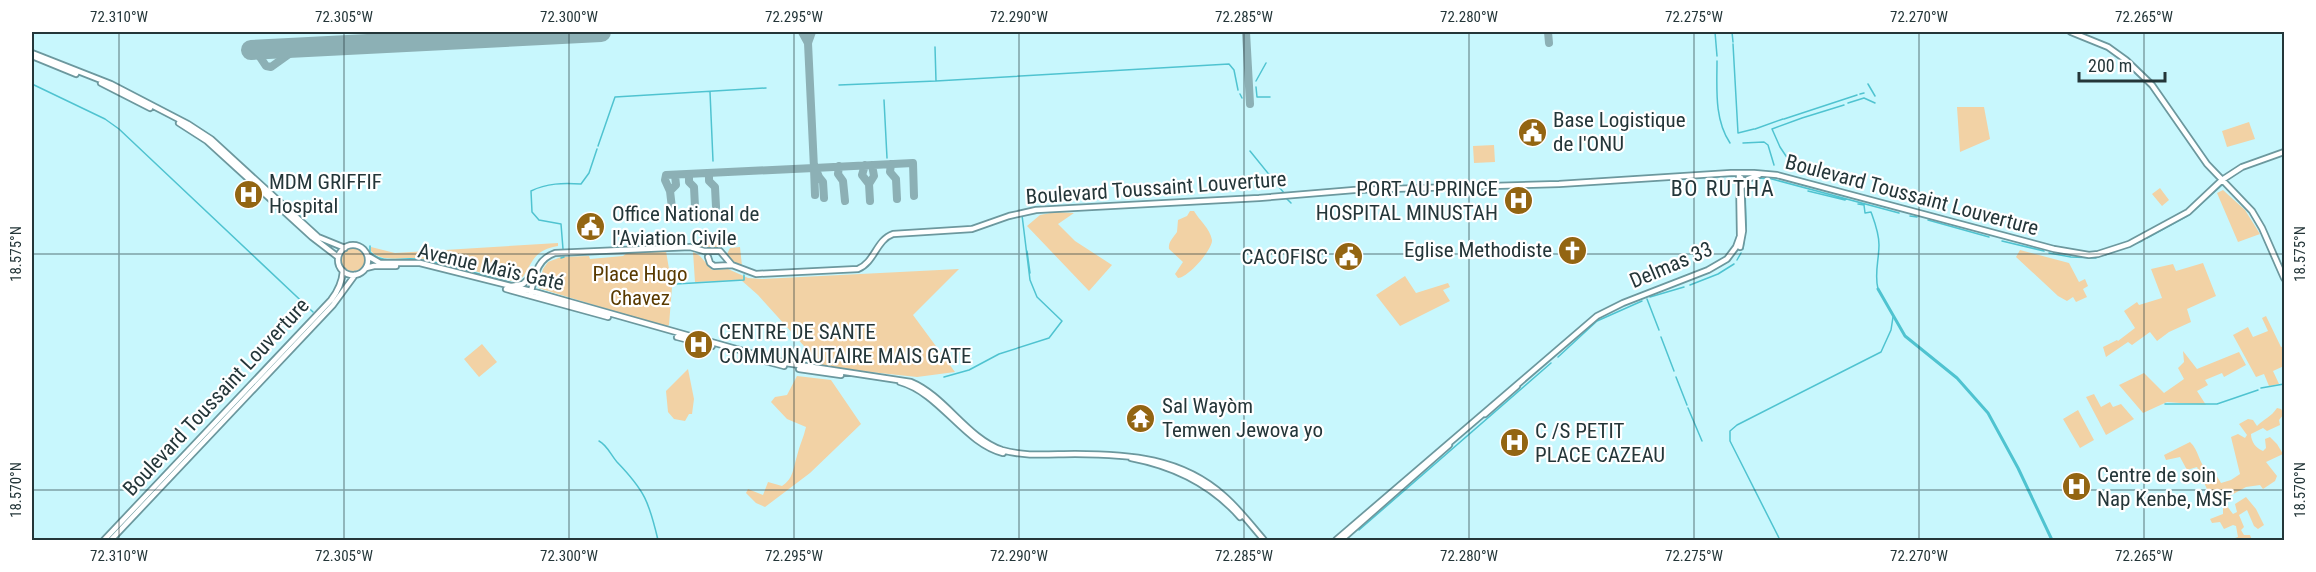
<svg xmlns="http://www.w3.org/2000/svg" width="2316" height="572" font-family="'Roboto Condensed',sans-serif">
<rect width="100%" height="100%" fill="#c8f7fd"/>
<path fill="#f2d2a5" d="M1957 107H1984L1990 139 1960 152Z
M2249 122 2255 139 2227 147 2222 131Z
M1494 145 1495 162 1474 163 1473 146Z
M2160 188 2169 200 2162 206 2152 194Z
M2223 190 2245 210 2260 234 2238 242 2217 193Z
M1190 211H1194C1199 220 1210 228 1212 240 1213 249 1188 278 1178 278L1175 274 1183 262 1169 249C1168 242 1173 238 1177 232L1178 220 1187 216Z
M1056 212 1074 213 1058 224 1075 241 1112 265 1089 291 1027 226 1040 215Z
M726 242 728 243C718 248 710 250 700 248L699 243Z
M558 243V246C535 250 534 259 523 277L512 281C480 273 448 262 416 258 402 257 381 263 371 251V247L395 253Z
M341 259a12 12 0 1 1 24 0a12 12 0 1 1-24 0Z
M740 247 742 266 730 260 727 254 730 248Z
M2020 250 2069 263 2079 282 2085 279 2088 286 2083 289 2087 297 2076 302 2073 297 2067 301 2058 296 2016 257Z
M666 251 672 287 669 325 667 327 538 288 543 269 548 262 561 257 589 256 590 259 623 256 627 253Z
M693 252 700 256 712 270 728 269 748 278 762 279 959 269 913 315 955 372 917 377 823 367 758 295 741 280 695 282Z
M2203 263 2216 296 2187 309 2191 322 2169 332 2157 341 2150 332 2132 345 2128 342 2106 357 2103 347 2117 340 2118 341 2135 328 2124 311 2137 302 2139 305 2162 298 2151 269 2173 264 2176 271Z
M1405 276 1416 293 1448 283 1450 287 1443 290 1450 301 1400 326 1376 295Z
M2266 316 2281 347 2284 346V366L2273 371 2279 384 2269 386 2264 374 2256 377 2233 335 2248 327 2253 337 2268 331 2262 318Z
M482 344 497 362 479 377 464 359Z
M2183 351 2197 369 2239 352 2246 365 2224 377 2222 373 2205 380 2208 385 2197 391 2206 405 2167 402 2143 413 2119 385 2144 373 2164 393 2184 379 2178 368 2184 362Z
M688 369 694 399 692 414H689L685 421 674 419 668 412 666 391Z
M797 376 831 380 861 424 810 473 765 507 756 503 746 493 748 489 763 495 768 482 782 486C794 478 793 468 797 456 799 446 804 437 806 427L787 419 771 402 775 397 787 395Z
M2094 394 2101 407 2110 402 2113 407 2121 404 2134 419 2106 435 2086 397Z
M2277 408 2281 409 2284 414 2279 420 2280 425 2267 431 2263 428 2251 434C2251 442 2256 448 2263 451L2266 448 2265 439 2270 437 2277 444 2283 454 2266 462 2277 476 2275 481 2263 489 2260 485 2246 487 2217 503 2211 498 2197 467 2187 470 2180 457 2166 460 2164 455 2190 442C2199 450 2199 465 2208 471L2213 470 2221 483 2231 480 2240 474 2231 437 2238 434 2245 438 2247 435 2239 424 2248 419 2253 420 2257 426C2264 419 2271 417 2277 408Z
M2078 410 2094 440 2080 448 2063 419Z
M2246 497 2256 509 2264 525 2258 529 2254 526 2247 510 2239 515 2244 527 2241 530 2244 535H2250L2252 540H2229L2238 537 2236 526 2233 525 2224 529 2220 522 2212 523 2210 519 2223 514V507L2227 506 2233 514 2237 512 2235 504Z"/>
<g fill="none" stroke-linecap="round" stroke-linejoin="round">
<path stroke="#4fc3d0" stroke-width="1.5" d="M1715 32 1717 56
M1732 32 1733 42
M1733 44 1738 133 1754 129
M1717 61C1717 88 1714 119 1730 143
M936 81 1229 64 1234 70 1238 90
M1256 81 1266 63
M32 84 105 119 119 129 313 312
M1868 84 1875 96
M839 85 936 81 935 47
M1256 87 1257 97H1270
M710 92 713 161
M1240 94 1242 98
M1860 94 1864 93
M884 100 887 158
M1848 103 1864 98 1875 103
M1802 118 1844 105
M1784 119 1857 95
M1755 129 1783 119
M1743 143 1764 142 1768 145 1774 165
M598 146 615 97 766 88
M1250 151 1284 193
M1788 159 1780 147 1772 129 1802 118
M1758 178 1772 179 1899 213
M1808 191 1845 200
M1286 198 1291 203
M1858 204 1864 205 1865 213 1871 212C1875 223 1879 233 1879 245 1879 260 1874 274 1878 289
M1910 216 1917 217
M1928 220 1989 237
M2147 238 2189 215 2221 186
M2002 241 2044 251
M370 246V252C382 265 401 257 416 259 445 262 483 276 513 283
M563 249 561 224 539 220 532 212 531 191C547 183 563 183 581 184L589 173 597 149
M1743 249 1746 226 1745 187
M1027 251 1030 273
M2049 253 2071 257 2096 258
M2105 255 2142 241
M561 258 564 257
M1737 260 1741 253
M676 284 744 280V275
M1690 285 1718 274 1734 264
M539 290 598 308
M1650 297 1684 287
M1647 299 1659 330
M1661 337 1674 371
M1558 357 1597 321 1642 301
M944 377 969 370 999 354 1049 338 1062 321 1037 297 1030 280 1022 215
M1676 377 1687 405
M2261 388 2284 384
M2165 404H2217L2258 390
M1688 408 1702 441
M599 441C607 445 611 455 617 462 645 491 649 502 658 540
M1359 530 1551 363
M1780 540 1730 441V431L1737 425 1881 352 1891 330 1893 317"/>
<path stroke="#4fc3d0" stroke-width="3" d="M1878 289 1905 336 1957 378 1988 413 2018 468 2052 540"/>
<path stroke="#8cb0b5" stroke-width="8" d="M802 32 808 43
M812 32 808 43 814 168 913 163 914 196
M1246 32 1250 104
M1548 32 1549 43
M287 48C277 41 269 40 261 51L260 57 266 66 271 67 299 47
M891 164 890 172 896 179 897 199
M865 165 862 175 869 184 870 201
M839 166 838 174 843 181 845 201
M817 172 819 177 823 182 824 198
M709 173V181L715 187 716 207
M689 174V182L694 187 695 207
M869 184 874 176 872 165
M670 191 676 185 675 175
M672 208 670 191 665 180 666 175 814 168 815 195"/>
<path stroke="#8cb0b5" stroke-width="20" d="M251 50 601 32"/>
<defs>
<path id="secondary" d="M2071 32 2108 47 2126 60 2152 85 2207 164 2252 211 2262 228 2284 278
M32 53 111 84 188 124 211 139 318 237 345 248
M32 56 76 74
M101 83 150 108
M179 123 207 141 312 237 338 257
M1743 186 1748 179 1759 175
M338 260a15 15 0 1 1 30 0a15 15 0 1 1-30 0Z
M1740 247 1743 231 1741 178
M368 256 380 263H420L531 291 786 363 911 382C945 396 967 438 1002 450 1025 457 1051 454 1075 454 1129 454 1182 458 1224 496 1239 509 1251 525 1264 540
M708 257 710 263 714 266 732 265
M366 268 374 266H396
M512 286 523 284 535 273
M506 289 608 317
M530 295C535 278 535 260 555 253L690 247 704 251H720L732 265 756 274 858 269C875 262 876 240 893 234L972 229 1009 216 1036 210 1259 198 1354 190 1559 184 1731 173H1754L1777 175 2054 249 2089 255 2098 254 2129 244 2188 212 2222 180 2242 167 2284 152
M677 337 712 346
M743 355 784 366
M799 369 841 375
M900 382C940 393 965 444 1003 453
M1485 414 1517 386
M1131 458C1173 466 1211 484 1240 517
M104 540 331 300C338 291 342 283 343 271
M111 540 333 305 355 275
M1336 540 1597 316 1623 303 1708 270 1727 259 1736 247 1740 236 1739 173
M1341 540 1449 445"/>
</defs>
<use href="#secondary" stroke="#6c989e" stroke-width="8"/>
<use href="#secondary" stroke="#fff" stroke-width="4.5"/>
</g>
<path fill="none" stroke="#243639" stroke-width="1.5" stroke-opacity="0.45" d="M119 32V540M344 32V540M569 32V540M794 32V540M1019 32V540M1244 32V540M1469 32V540M1694 32V540M1919 32V540M2144 32V540M32 254H2284M32 490H2284"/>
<defs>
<symbol id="civic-disc" viewBox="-11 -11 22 22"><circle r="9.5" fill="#936512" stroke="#fff"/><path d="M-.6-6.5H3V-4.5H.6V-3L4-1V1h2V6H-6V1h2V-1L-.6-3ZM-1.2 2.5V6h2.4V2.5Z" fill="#fff"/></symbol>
<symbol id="hospital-disc" viewBox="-11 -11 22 22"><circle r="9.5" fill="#936512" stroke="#fff"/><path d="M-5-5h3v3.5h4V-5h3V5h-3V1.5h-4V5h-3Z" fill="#fff"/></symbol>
<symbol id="church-disc" viewBox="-11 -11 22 22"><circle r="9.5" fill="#936512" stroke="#fff"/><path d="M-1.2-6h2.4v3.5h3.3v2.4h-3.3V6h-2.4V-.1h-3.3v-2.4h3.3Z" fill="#fff"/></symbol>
<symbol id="temple-disc" viewBox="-11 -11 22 22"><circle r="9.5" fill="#936512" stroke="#fff"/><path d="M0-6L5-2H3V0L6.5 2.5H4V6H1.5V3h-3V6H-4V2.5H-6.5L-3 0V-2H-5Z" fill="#fff"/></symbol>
</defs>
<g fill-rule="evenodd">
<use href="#civic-disc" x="1516" y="116" width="33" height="33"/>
<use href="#hospital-disc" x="232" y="178" width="33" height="33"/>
<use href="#hospital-disc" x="1502" y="184" width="33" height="33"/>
<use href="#civic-disc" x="574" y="210" width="33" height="33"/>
<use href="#church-disc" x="1556" y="234" width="33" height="33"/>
<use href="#civic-disc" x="1332" y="240" width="33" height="33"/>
<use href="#hospital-disc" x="682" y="328" width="33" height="33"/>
<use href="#temple-disc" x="1124" y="402" width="33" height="33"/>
<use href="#hospital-disc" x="1498" y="426" width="33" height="33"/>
<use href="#hospital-disc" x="2060" y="470" width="33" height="33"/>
</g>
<g text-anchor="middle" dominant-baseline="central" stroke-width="4.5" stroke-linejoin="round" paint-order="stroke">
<g font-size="21" fill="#243639" stroke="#fff" text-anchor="start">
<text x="1553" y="120">Base Logistique<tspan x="1553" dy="24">de l'ONU</tspan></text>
<text x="269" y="182">MDM GRIFFIF<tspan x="269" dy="24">Hospital</tspan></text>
<text x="1498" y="189" text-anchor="end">PORT AU PRINCE<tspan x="1498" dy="24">HOSPITAL MINUSTAH</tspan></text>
<text x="612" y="214">Office National de<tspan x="612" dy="24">l'Aviation Civile</tspan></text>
<text x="1552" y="250" text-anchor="end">Eglise Methodiste</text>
<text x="1328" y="257" text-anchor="end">CACOFISC</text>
<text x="719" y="332">CENTRE DE SANTE<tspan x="719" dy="24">COMMUNAUTAIRE MAIS GATE</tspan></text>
<text x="1162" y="406">Sal Wayòm<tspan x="1162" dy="24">Temwen Jewova yo</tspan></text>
<text x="1535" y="431">C /S PETIT<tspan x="1535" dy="24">PLACE CAZEAU</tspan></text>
<text x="2097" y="475">Centre de soin<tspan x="2097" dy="24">Nap Kenbe, MSF</tspan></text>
</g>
<g font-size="21" fill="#243639" stroke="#fff">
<text transform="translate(1156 188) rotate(-4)">Boulevard Toussaint Louverture</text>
<text transform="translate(1912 195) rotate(15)">Boulevard Toussaint Louverture</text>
<text transform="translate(1671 265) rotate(-23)">Delmas 33</text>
<text transform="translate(491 267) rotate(13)">Avenue Maïs Gaté</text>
<text transform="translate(216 397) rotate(-47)">Boulevard Toussaint Louverture</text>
</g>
<g font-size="21" fill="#593a00" stroke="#fff">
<text x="640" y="274">Place Hugo<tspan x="640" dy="24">Chavez</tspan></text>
</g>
<g font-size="22" letter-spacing="1.5" fill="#243639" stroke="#fff">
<text x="1723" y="188">BO RUTHA</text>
</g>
</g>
<rect width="2316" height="572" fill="none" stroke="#ffffff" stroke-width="66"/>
<path d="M2079 72v9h86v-9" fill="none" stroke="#243639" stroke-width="3"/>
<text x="2088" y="72" font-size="18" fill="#243639" stroke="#ffffff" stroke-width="4.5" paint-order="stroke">200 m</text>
<rect x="33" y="33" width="2250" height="506" fill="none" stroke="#243639" stroke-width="2"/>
<g font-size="15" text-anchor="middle" fill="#243639">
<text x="119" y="22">72.310°W</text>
<text x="344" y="22">72.305°W</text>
<text x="569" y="22">72.300°W</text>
<text x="794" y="22">72.295°W</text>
<text x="1019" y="22">72.290°W</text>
<text x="1244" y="22">72.285°W</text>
<text x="1469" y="22">72.280°W</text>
<text x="1694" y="22">72.275°W</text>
<text x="1919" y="22">72.270°W</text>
<text x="2144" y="22">72.265°W</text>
<text transform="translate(16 254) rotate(-90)" y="5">18.575°N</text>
<text transform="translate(2300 254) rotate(-90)" y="5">18.575°N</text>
<text transform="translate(16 490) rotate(-90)" y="5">18.570°N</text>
<text transform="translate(2300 490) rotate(-90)" y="5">18.570°N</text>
<text x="119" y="561">72.310°W</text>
<text x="344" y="561">72.305°W</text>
<text x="569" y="561">72.300°W</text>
<text x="794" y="561">72.295°W</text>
<text x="1019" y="561">72.290°W</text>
<text x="1244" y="561">72.285°W</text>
<text x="1469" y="561">72.280°W</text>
<text x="1694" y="561">72.275°W</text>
<text x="1919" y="561">72.270°W</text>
<text x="2144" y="561">72.265°W</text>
</g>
</svg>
